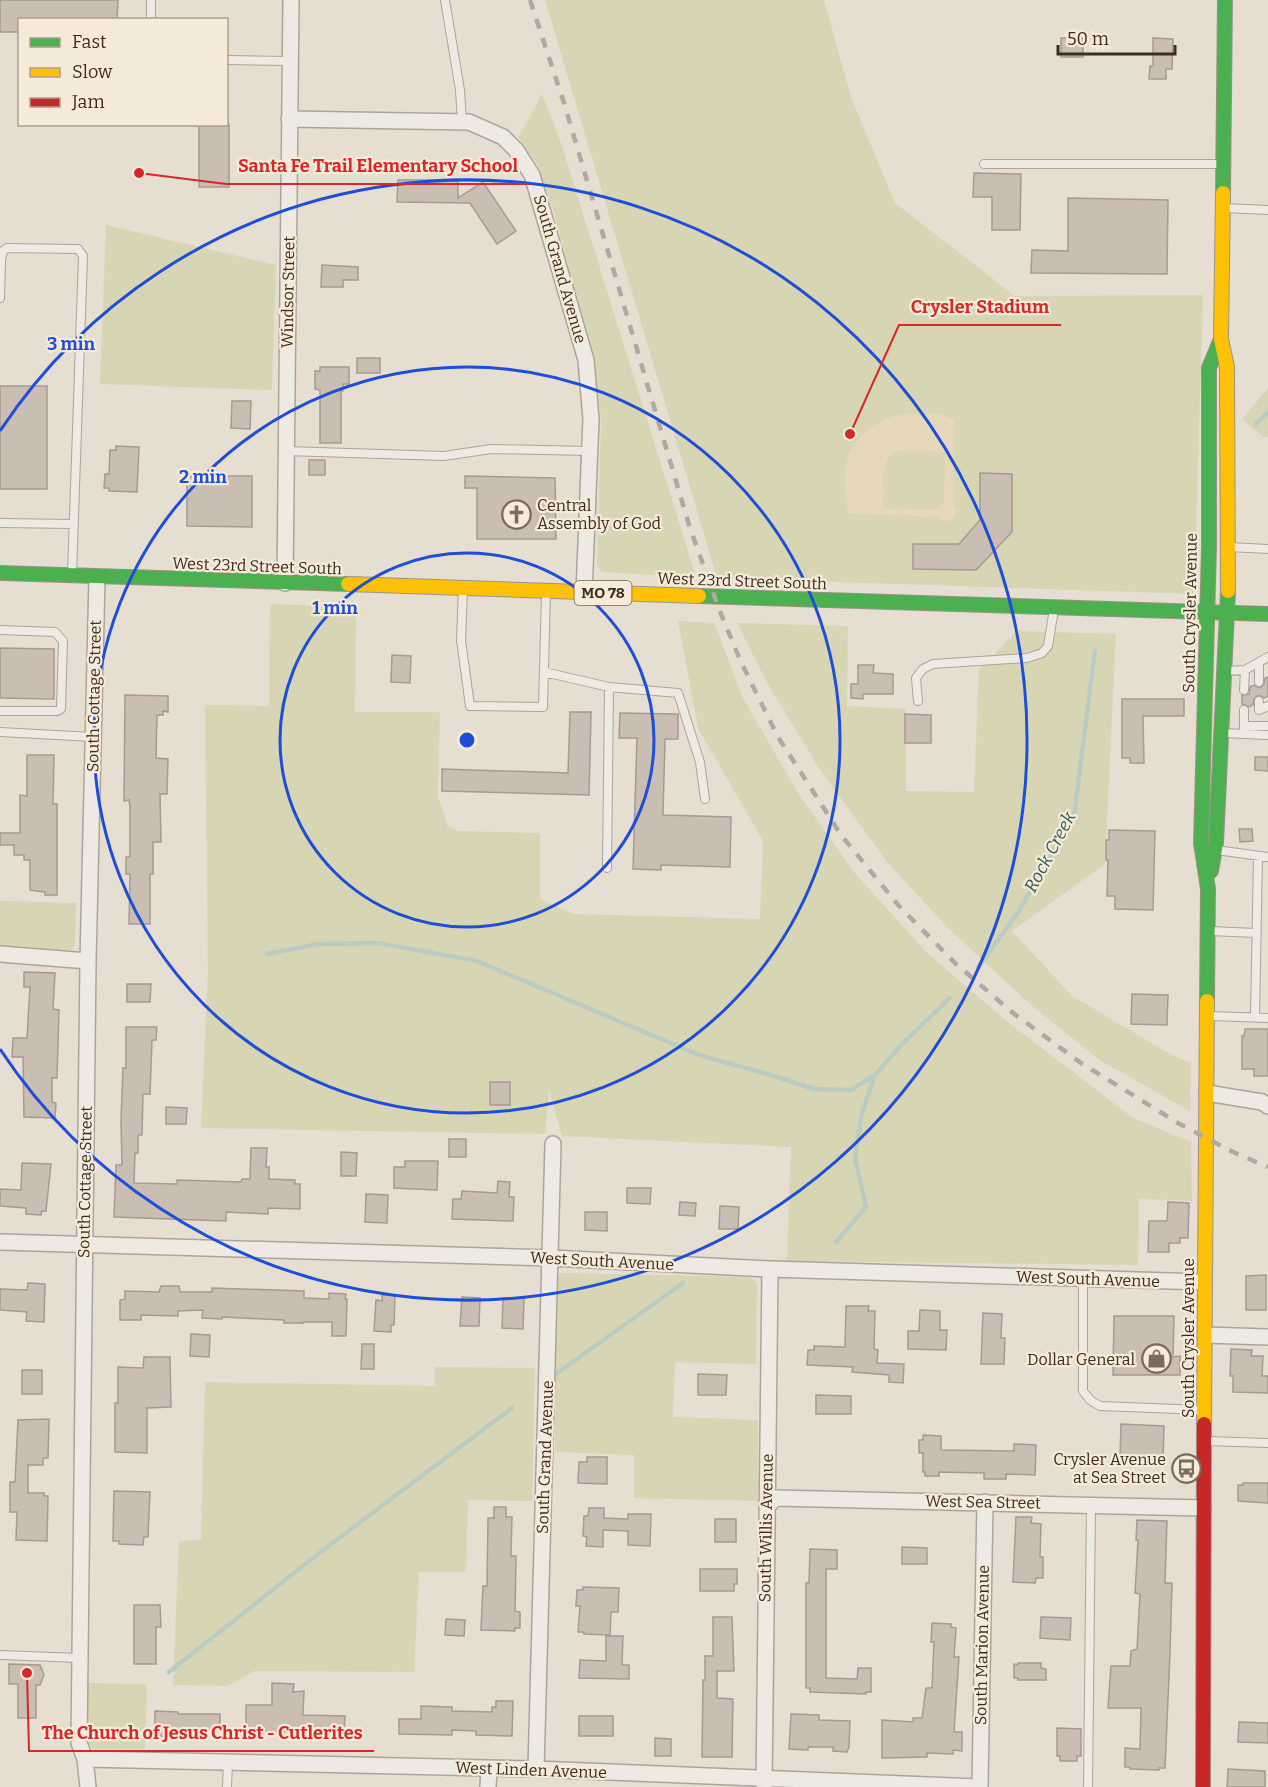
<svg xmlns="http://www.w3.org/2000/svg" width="1268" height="1787" font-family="Bitter,serif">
<rect width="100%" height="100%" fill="#e6ded1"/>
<path fill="#d7d5b4" d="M545 0H824L851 97 895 203 1015 296 1203 295 1194 594 717 578Z
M542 94 561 143 696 577 602 572 597 565 601 422 595 364 552 206 538 166 518 138Z
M106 225 276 265 272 390 100 384Z
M1268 388V437H1263L1242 419Z
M270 604 356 607 355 712H440L438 796 447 825 459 831 540 833V899L573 914 760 919 763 841 698 728 678 621 714 623 743 698 797 791 853 871 926 952 1004 1019 1133 1118 1191 1142 1192 1201 1139 1199 1138 1265 787 1261 791 1147 562 1136 549 1090 545 1134 201 1128 208 972 205 705 269 706Z
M737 623 848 626 847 706 906 709V791L974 792 979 669 1017 631 1116 634 1105 864 1012 931 1071 995 1168 1053 1191 1063 1190 1111 1101 1061 1030 1004 948 928 887 862 817 765 766 681Z
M0 901 76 903 75 944 70 952 0 945Z
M561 1273 750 1277 757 1283 756 1364 675 1362 673 1417 758 1420V1501L634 1498V1455L555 1452 556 1280Z
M435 1367 535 1368 532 1501 468 1500 466 1572H419L414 1672 254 1671 228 1686 173 1685 179 1541 201 1540 205 1382 435 1386Z
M85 1683 147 1684 145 1749H93L86 1741Z"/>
<path fill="#e8d8ba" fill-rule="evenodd" d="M914 414H937L954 419 953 504 956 510 955 517 949 521 943 522 937 517 848 513C846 498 843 482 846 466 849 443 872 421 895 416 901 414 908 415 914 414ZM897 451 945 452 944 501 937 510 884 508C884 490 879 459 897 451Z"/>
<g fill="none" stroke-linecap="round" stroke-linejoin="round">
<path stroke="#bccbc1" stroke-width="4.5" d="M1256 424 1268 412
M267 954 318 944 378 943 477 961 699 1055 771 1075 814 1089 851 1090 875 1075 903 1043 950 998
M978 967 1019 911 1074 816 1095 651
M836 1242 866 1207 855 1158 861 1116 875 1075
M553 1376 683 1283
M169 1672 318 1554 512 1408"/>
</g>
<path fill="#cabdb2" stroke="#a79a90" stroke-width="1.5" d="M0 0H118L117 20H20V32H0Z
M1061 38H1083V57H1061Z
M1153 38 1173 39 1172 69H1166V79H1149L1150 66H1153Z
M199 124H229V187H199Z
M974 173 1021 174 1020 230H992V197H973Z
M398 180H458V198L483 182 516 231 497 244 470 203 397 202Z
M1068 198 1168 200 1167 274 1031 273 1032 250 1068 251Z
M322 265 358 267V280H343V287H321Z
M357 358H380V373H357Z
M320 367H349V384H343V391H341V443H320V390L315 389V371H320Z
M0 386H47V489H0Z
M232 401H251L250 429 231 428Z
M116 446 139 447 137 492 109 491V488H104L105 474H109L110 450H116Z
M309 460H325V475H309Z
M980 473 1012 474V532L976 570 913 569V544H959L980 520Z
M187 476H252V527L187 526Z
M465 476 555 478 556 539H477V488H465Z
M0 648 54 649V699L0 698Z
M392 655 411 656 410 683 391 682Z
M858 665H874L873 673 893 674V694H863V699L851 698V684H858Z
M1268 677V696L1264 698 1261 696H1257L1254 699 1253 705 1249 707 1242 704V695L1249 694 1250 687 1254 685 1257 687H1261L1264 684 1265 678Z
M125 695 168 696V712L163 711V715H157L156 758 168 759 167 794H160L161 842H153V874H150V924H129L130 874H126V857H130V807L129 800 124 801Z
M1122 699H1184V716H1143L1144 763H1130V758H1122Z
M570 712H591L589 795 442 791V769L568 773Z
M620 713 678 714V739H665L663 815 731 817 730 867 661 865V870L633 869 637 738H619Z
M905 714 931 715V743H905Z
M27 755H54L53 804H57V895H45V892L30 890V860H24V855H14V845H0V833H20V795L27 796Z
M1255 757H1268V771L1255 770Z
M1239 829H1252L1253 841 1240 842Z
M1109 830 1155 831 1153 910 1115 909V896H1107L1108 860H1106V840H1109Z
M24 972 55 973 53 1009 59 1010 57 1078H52V1102L56 1103 55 1118 24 1117 23 1057H12L13 1038H27L30 987H24Z
M127 984H151L150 1002H127Z
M1132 994 1168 995 1167 1025 1131 1024Z
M126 1027H157L156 1040H152L150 1094H143L142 1135H138V1153H135L134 1183 177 1184V1180L241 1182 242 1179H250L251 1148H267L266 1167H269V1179L295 1180V1184H300V1209L268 1208V1214L226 1212V1221L114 1217 116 1165H122L121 1121 123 1068H126Z
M1245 1029H1268V1076H1254V1069H1242V1036H1244Z
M490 1082H510V1105H490Z
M166 1107 187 1108 186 1124H166Z
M449 1139H466V1157H449Z
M341 1152 357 1153 356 1176H341Z
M405 1161H438L437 1190 394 1188V1167H405Z
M22 1163 51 1164 46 1211H42L41 1215 26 1214V1208L0 1206V1189L21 1190Z
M498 1181 510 1182 509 1197H514L513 1221 452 1219 453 1199H461L462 1191 497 1193Z
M627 1188H651L650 1204 627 1203Z
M366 1194 388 1195 387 1223 365 1222Z
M680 1202 696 1203 695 1216 679 1215Z
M1168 1202 1189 1203 1188 1238H1180V1243H1169V1252H1148L1149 1221H1167Z
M720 1206 739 1207 738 1229H719Z
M585 1212H607V1231L585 1230Z
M1266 1275V1310H1246V1276Z
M28 1283 45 1284 44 1322 26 1321 27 1312 0 1310V1289L27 1290Z
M161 1286H179L180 1292H212V1288L304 1291V1298L329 1299V1293L346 1294 345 1299H347L346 1336H332V1322H303V1323H284V1320L222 1317V1319L202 1318 203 1310 178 1311V1316L141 1315V1320H120V1300L125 1299V1291L159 1292Z
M382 1295H395L394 1325H391V1332L374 1331 376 1300 382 1301Z
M462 1297 480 1298 479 1326H460Z
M503 1298H524L523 1329 502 1328Z
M846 1306H869L868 1311H875L874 1349 878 1350 877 1363 904 1364 903 1383 889 1382V1375L852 1372 853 1367 807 1365 808 1350H814V1346L845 1347Z
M920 1310 940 1311V1330H947L946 1350 908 1349V1331H919Z
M983 1313 1002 1314 1001 1338H1005L1004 1364H981Z
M1114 1316H1174L1173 1357 1180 1356V1375H1113Z
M191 1334 210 1335 209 1357 190 1356Z
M362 1344H374V1369H361Z
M1231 1349 1252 1350 1251 1356H1263L1262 1376H1268V1393L1233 1392V1376H1230Z
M144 1357H170L171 1407 147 1408V1453L115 1452V1403H118V1367L143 1368Z
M22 1370H42V1394H22Z
M698 1374 727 1375 726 1395H698Z
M816 1395 851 1396V1414H816Z
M49 1419 48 1458H43V1465H28V1493H44V1496H48L47 1541 16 1540 17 1512H10V1482H15L18 1420Z
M1121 1424 1164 1426 1163 1459 1120 1458Z
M923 1435 941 1436V1450L1014 1451V1444L1036 1445 1035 1475 1006 1474V1479H984V1473L939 1472V1476H925V1472H923V1453H919V1440H923Z
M587 1457H607V1484L578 1483 579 1462H587Z
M1243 1483H1268V1503L1238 1501V1485H1243Z
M114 1491 150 1492 148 1537H144L143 1545 119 1544V1541H113Z
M494 1507H506V1517H512L511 1556H516L515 1611 520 1612V1628H515V1631L481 1630 483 1586H487L488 1518H494Z
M589 1508H604V1518L628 1519V1514H651L650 1546 628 1545V1531L603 1530V1547L586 1546 587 1537 583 1536 584 1516H588Z
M1016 1517H1032L1031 1523 1041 1524 1040 1557H1043V1578H1036L1035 1583 1013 1582Z
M715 1519H736V1542H715Z
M1137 1520 1167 1521 1165 1583H1172L1170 1653 1165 1768H1159V1770L1130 1769V1767H1125V1748L1140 1749 1141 1708H1108L1111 1666H1130L1131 1651 1137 1649 1140 1594 1135 1593 1138 1540H1136Z
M902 1547 927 1548V1564H902Z
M810 1549 837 1550V1569H826V1678L857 1679 858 1668H871V1692H866V1694L810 1692V1688H806V1583H809Z
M700 1569H737V1584H734V1591H700Z
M583 1587 619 1588 618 1612H611L610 1635 584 1634V1632H578L580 1606H576L577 1590H583Z
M134 1605H160L161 1627H156V1664H134Z
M713 1617H732L734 1671H717V1698L733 1699 732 1757H702L703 1680H705V1656H713Z
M1041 1617 1071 1618 1070 1640 1040 1638Z
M446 1619 465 1620 464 1636 445 1635Z
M932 1623 951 1624V1627L956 1628 954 1657H959L954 1732H962V1751L953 1750V1754L927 1753V1757L882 1758V1720L913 1722V1718H922L926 1688H932L934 1642H931Z
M606 1636H623L622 1665H629V1679L579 1678 580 1660 606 1661Z
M1018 1663H1041V1668L1046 1669V1680H1018V1678H1014V1664L1018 1665Z
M9 1664 40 1665 44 1675 40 1685H36V1718H18V1684H9Z
M272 1683 294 1684 293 1692 304 1691 303 1715 345 1716 344 1733 253 1731V1729H246V1705H272Z
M496 1701H513L512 1736 476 1735V1731L452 1730V1735L399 1734V1719H421V1706L452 1707V1711L492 1712V1707H496Z
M155 1711 178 1712V1714H220V1730H177V1737L155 1736Z
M791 1714 819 1715V1720L850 1721 849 1747 847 1752 833 1751V1747H808V1750L789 1749Z
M579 1716H613V1736H579Z
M1239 1722 1268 1723V1743L1238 1742Z
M1057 1728 1081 1729V1756H1077V1761H1060V1756H1057Z
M655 1738 671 1739V1756H655Z
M1228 1769 1265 1771V1787H1227Z"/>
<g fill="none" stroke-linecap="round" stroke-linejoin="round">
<defs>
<path id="lane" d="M445 0 460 90 462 122
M151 20V0
M226 60 290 61
M984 164H1222
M1224 208 1268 210
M0 298 1 260 3 251 7 248 78 249 83 256 72 574
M286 451 444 456 491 449 590 451
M0 523 74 524
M1229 547 1268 549
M463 590 461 640 470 706 543 707 546 593
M0 630 55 632 63 641 61 709 57 711H0
M1259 663V682
M1225 671 1245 670 1268 657
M544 672 609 687 678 693 700 762 705 799
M1244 690 1245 670
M918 701 916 678 923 669 933 664 1027 658 1042 653 1048 646 1054 609
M1259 701V710L1268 706
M1244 726H1268
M0 732 93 737
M1224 733 1244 734V710
M1244 734 1268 735
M1216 850 1268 857
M607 868 609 687
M1210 931 1256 933
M1210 1016 1268 1018
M1255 1017 1258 856
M1083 1278V1391L1090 1400 1100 1406 1203 1410
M1206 1441 1268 1443
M0 1655 80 1658
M227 1787 228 1762
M1088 1787 1091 1505"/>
<path id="street" d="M289 119 469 122 503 137 516 150 532 175 586 360 591 419 584 593
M285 583 291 0
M0 954 88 961
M1207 1093 1262 1102 1268 1106
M0 1242 551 1258 770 1269 1204 1282
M1205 1335 1268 1337
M767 1507 775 1498 1203 1508
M85 1759 536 1769 978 1787
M536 1769 553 1144
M88 1787 85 1759 79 1743 88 961 97 577
M488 1787 489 1769
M764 1787 770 1269
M980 1787 985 1502"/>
<path id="fast" d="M1223 193 1225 0
M0 573 348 584
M699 596 1268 614
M1211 871 1216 843 1228 591
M1207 1001 1208 889 1201 843 1209 547V368L1221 339"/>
<path id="slow" d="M1223 193 1221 339 1227 367 1228 591
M348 584 699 596
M1204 1424 1207 1001"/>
<path id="jam" d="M1203 1787 1204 1424"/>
</defs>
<use href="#lane" stroke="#aca49a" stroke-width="10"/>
<use href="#street" stroke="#aca49a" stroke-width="18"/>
<use href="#fast" stroke="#9c938a" stroke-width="16"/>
<use href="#slow" stroke="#9c938a" stroke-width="16"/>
<use href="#jam" stroke="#9c938a" stroke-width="16"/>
<use href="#lane" stroke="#eeeae3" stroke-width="8"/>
<use href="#street" stroke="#eeeae3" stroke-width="15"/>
<use href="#fast" stroke="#4caf50" stroke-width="14"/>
<use href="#slow" stroke="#ffc107" stroke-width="14"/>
<use href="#jam" stroke="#c62828" stroke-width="14"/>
<path stroke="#aea9a3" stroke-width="4.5" stroke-dasharray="10 10" stroke-linecap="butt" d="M530 0 564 103 689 525 719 609 741 662 778 737 841 835 899 906 955 963 1013 1013 1081 1063 1178 1123 1233 1152 1268 1167"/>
</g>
<g fill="none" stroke="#1d4ed8" stroke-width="3">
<circle cx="467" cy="740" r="187"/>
<circle cx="467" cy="740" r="373"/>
<path d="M0 431A560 560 0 1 1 0 1049"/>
</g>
<defs>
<symbol id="church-ring" viewBox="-11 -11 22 22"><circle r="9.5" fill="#f6ebd9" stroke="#786a5f" stroke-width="1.5"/><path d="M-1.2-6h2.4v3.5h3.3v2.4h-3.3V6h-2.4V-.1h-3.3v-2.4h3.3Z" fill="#786a5f"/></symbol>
<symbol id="shop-ring" viewBox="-11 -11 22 22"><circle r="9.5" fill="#f6ebd9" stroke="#786a5f" stroke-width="1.5"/><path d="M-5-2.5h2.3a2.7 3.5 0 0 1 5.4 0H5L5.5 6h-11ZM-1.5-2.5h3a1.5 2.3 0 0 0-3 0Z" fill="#786a5f"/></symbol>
<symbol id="bus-ring" viewBox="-11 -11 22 22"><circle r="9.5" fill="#f6ebd9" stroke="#786a5f" stroke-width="1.5"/><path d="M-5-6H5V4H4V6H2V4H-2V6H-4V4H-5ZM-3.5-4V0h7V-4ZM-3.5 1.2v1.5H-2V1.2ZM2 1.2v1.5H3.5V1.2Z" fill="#786a5f"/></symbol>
</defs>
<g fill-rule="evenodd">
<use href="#church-ring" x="500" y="498" width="33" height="33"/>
<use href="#shop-ring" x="1140" y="1342" width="33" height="33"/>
<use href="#bus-ring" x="1170" y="1452" width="33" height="33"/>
</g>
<g text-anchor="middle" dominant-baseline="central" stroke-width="4.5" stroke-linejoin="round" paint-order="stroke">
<rect fill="#f6ebd9" stroke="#746558" stroke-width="1.5" x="574.5" y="581" width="57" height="24" rx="4.5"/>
<g font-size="15" font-weight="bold" fill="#3c2c21">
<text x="603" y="593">MO 78</text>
</g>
<g font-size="16" fill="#3c2c21" stroke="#f6ebd9">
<text transform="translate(560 269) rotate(74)">South Grand Avenue</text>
<text transform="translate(288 292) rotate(-89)">Windsor Street</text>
<text transform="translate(257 566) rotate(2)">West 23rd Street South</text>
<text transform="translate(742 581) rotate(2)">West 23rd Street South</text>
<text transform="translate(1190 613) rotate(-89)">South Crysler Avenue</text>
<text transform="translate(94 696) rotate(-89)">South Cottage Street</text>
<text transform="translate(85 1182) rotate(-89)">South Cottage Street</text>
<text transform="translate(602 1261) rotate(3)">West South Avenue</text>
<text transform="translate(1088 1279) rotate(2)">West South Avenue</text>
<text transform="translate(1188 1338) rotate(-90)">South Crysler Avenue</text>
<text transform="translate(545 1457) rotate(-88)">South Grand Avenue</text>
<text transform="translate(983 1502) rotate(1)">West Sea Street</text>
<text transform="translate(766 1528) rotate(-89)">South Willis Avenue</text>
<text transform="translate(982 1645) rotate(-89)">South Marion Avenue</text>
<text transform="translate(531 1770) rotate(2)">West Linden Avenue</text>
</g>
<g font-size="16" fill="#3c2c21" stroke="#f6ebd9" text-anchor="end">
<text x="537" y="505" text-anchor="start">Central<tspan x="537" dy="18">Assembly of God</tspan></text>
<text x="1135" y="1359">Dollar General</text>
<text x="1166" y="1459">Crysler Avenue<tspan x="1166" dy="18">at Sea Street</tspan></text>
</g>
<g font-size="18" font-style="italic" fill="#315b55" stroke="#f6ebd9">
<text transform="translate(1050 852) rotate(-62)">Rock Creek</text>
</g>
</g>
<circle cx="467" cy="740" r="9" fill="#1d4ed8" stroke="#f6ebd9" stroke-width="3"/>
<g font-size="18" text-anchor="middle" font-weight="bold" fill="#1d4ed8" stroke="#f6ebd9" stroke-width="4.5" stroke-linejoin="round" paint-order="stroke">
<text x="71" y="350">3 min</text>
<text x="203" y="483">2 min</text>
<text x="335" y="614">1 min</text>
</g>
<path fill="none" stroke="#d62828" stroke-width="2" d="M139 173L226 184H530M850 434L899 325H1061M27 1673L29 1751H374"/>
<g fill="#d62828" stroke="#f6ebd9" stroke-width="2">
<circle cx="139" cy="173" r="6"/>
<circle cx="850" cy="434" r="6"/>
<circle cx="27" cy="1673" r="6"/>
</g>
<g font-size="18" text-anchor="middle" font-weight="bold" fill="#d62828" stroke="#f6ebd9" stroke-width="4.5" stroke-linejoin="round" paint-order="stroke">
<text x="378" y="172">Santa Fe Trail Elementary School</text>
<text x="980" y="313">Crysler Stadium</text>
<text x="202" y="1739">The Church of Jesus Christ - Cutlerites</text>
</g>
<rect x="18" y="18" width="210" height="108" fill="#f6ebd9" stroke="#ac9f8f" stroke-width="1.5"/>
<rect x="30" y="38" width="30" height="9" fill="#4caf50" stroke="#ac9f8f" stroke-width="1.5"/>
<text x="72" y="48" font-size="18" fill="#3c2c21">Fast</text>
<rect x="30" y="68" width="30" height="9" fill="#ffc107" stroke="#ac9f8f" stroke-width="1.5"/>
<text x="72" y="78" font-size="18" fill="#3c2c21">Slow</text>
<rect x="30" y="98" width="30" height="9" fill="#c62828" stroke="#ac9f8f" stroke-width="1.5"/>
<text x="72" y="108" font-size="18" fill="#3c2c21">Jam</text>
<path d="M1058 45v9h117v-9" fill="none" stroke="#3c2c21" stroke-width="3"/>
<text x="1067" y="45" font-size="18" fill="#3c2c21" stroke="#f6ebd9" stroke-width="4.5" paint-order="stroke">50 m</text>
</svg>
